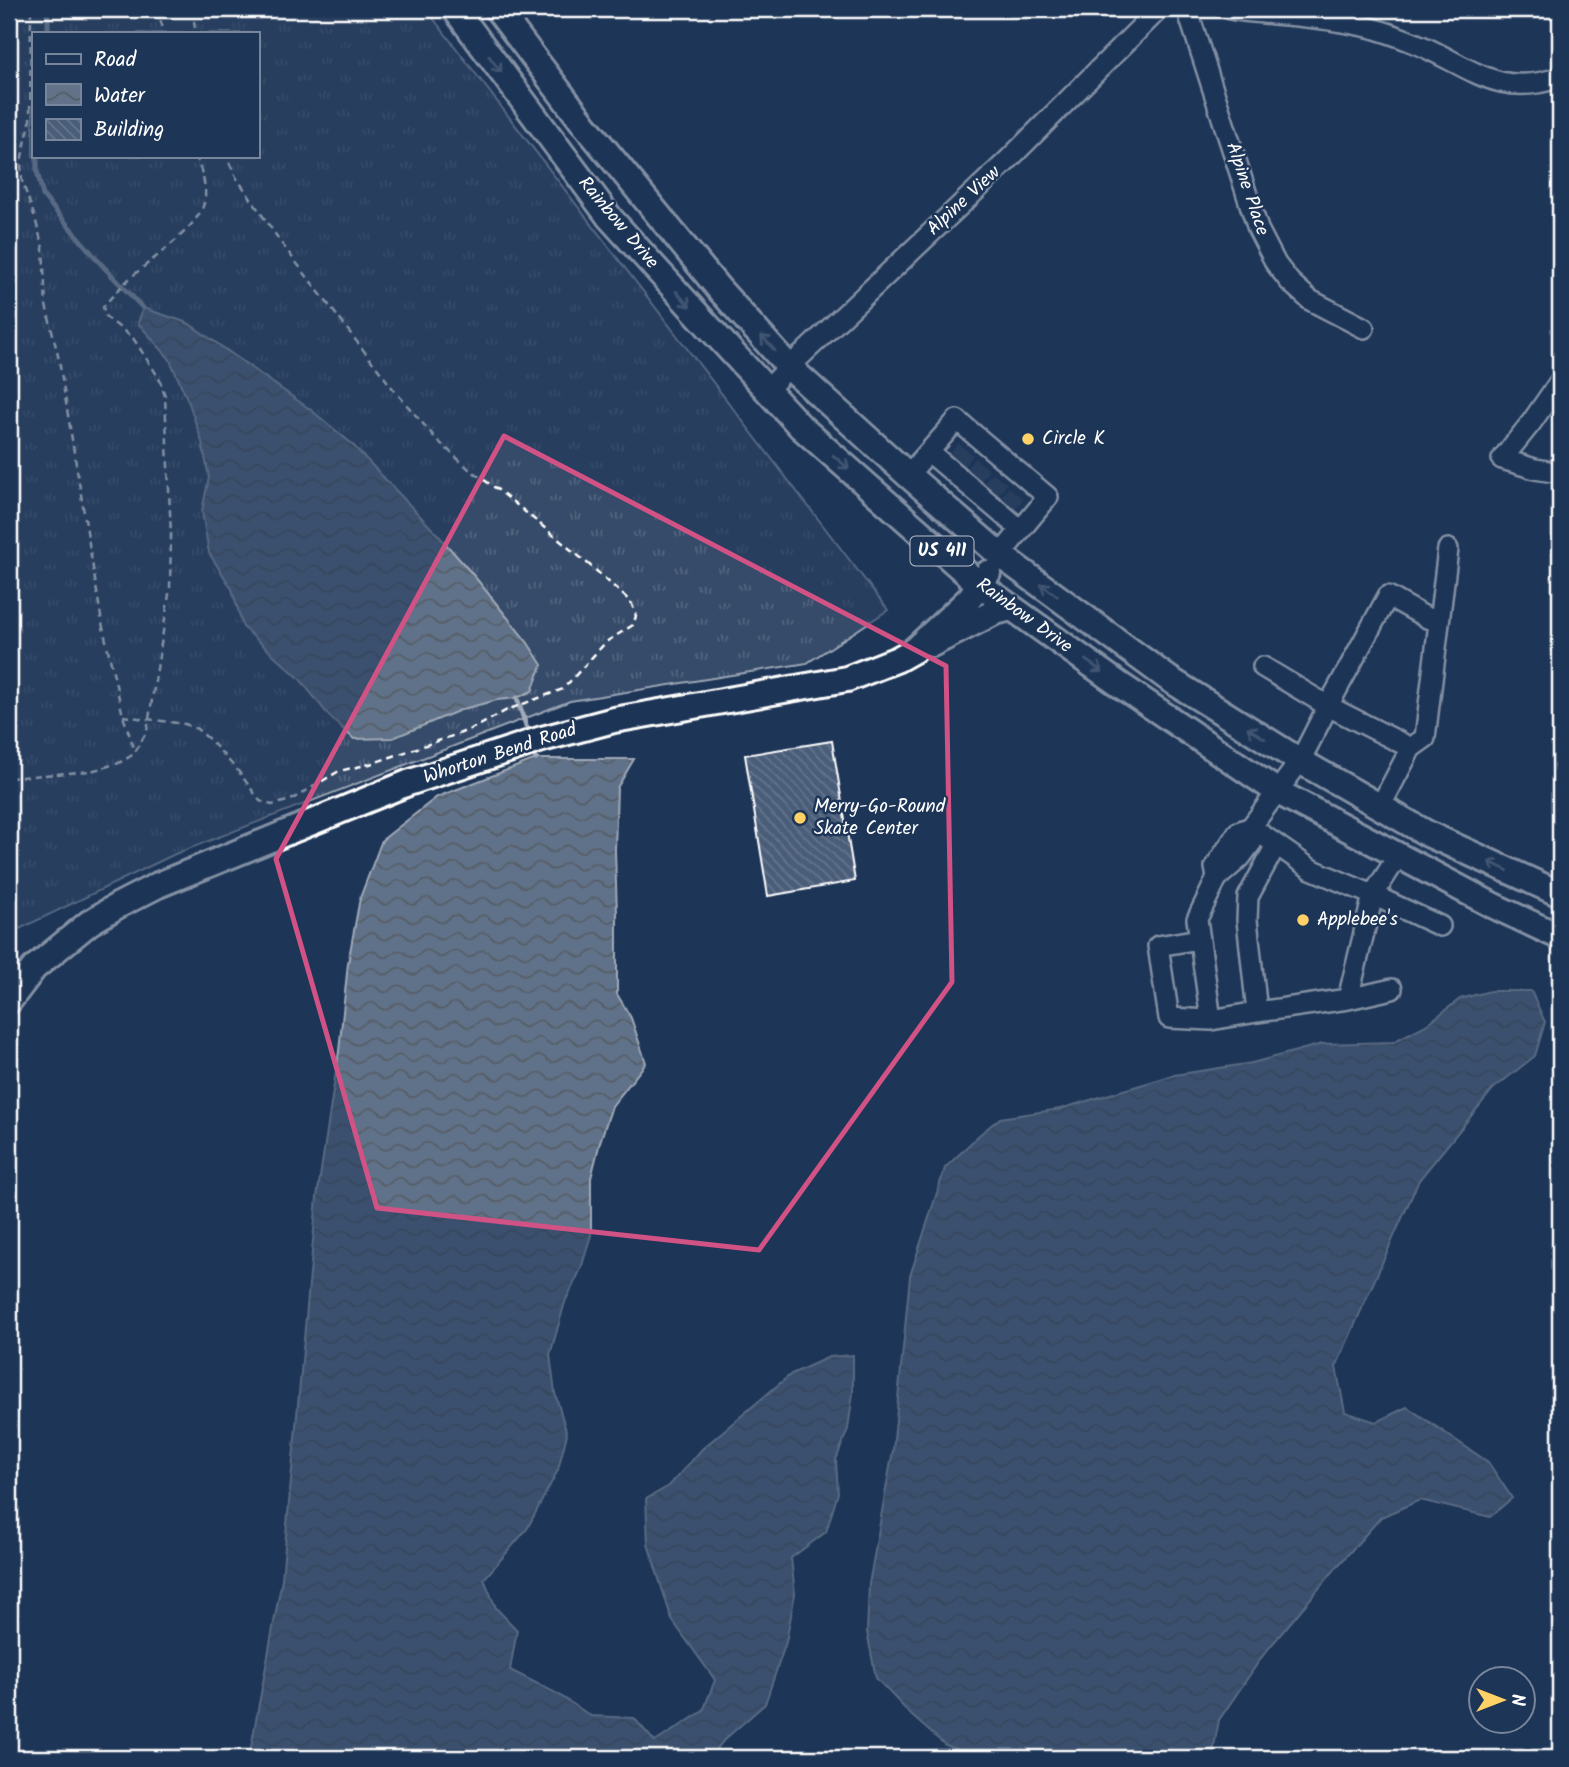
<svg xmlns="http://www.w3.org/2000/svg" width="1569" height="1767" font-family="Kalam,sans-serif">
<defs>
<pattern id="grass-tufts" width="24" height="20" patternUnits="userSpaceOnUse" patternTransform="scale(1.75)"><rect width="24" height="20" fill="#364b69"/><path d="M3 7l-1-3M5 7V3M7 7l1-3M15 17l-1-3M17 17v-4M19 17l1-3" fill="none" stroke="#546680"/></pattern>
<pattern id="water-waves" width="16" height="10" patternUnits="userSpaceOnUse" patternTransform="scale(1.75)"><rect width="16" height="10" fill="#617289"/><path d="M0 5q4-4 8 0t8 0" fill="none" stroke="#555d67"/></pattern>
<pattern id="building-back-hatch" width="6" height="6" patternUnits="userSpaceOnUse" patternTransform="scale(1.75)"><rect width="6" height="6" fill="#4a5d79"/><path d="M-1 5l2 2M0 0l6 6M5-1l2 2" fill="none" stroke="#65758d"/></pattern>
</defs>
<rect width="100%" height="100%" fill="#1d3557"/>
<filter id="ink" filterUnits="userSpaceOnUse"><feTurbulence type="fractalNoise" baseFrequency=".0143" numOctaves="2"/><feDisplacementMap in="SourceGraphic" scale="14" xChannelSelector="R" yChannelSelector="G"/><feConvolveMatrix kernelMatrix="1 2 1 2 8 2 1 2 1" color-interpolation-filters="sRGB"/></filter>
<g filter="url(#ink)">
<path fill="url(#grass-tufts)" stroke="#9aa5b4" stroke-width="2" fill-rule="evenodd" d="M9 9H426L888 610 807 663 570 701 175 854 9 934ZM33 33H257V156H33Z"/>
<path fill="url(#water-waves)" stroke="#a0aab8" stroke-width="2" d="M143 308 188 323 311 410 351 443 438 535 475 577 528 643 542 665 532 691 517 698 497 700 463 709 393 738 354 739 330 717 299 678 243 627 232 589 209 553 202 511 209 477 202 442 189 403 169 358 138 323Z
M536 759H634L617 788 615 850 617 915V994L631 1018 646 1063 612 1106 600 1142 591 1178V1235L581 1269 565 1302 550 1355 555 1393 567 1434 558 1470 527 1529 484 1579 496 1608 517 1630 510 1670 558 1694 591 1716 634 1718 655 1742 703 1711 715 1680 672 1620 648 1544 646 1499 669 1486 703 1448 791 1374 829 1357 853 1355V1393L848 1429 836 1460 838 1493 826 1532 791 1558 795 1594 786 1642 765 1704 724 1740 709 1758H249L282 1579 317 1197 339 1051 348 963 360 898 382 840 437 797Z
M1490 991H1531L1545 1022 1535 1056 1493 1089 1419 1180 1336 1367 1345 1412 1376 1422 1407 1407 1488 1462 1512 1498 1490 1517 1420 1500 1381 1517 1336 1568 1264 1654 1219 1720 1212 1758H980L945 1745 912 1716 876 1678 867 1632 869 1584 893 1450 910 1276 945 1168 979 1135 1000 1118 1060 1109 1174 1075 1252 1063 1322 1044 1393 1042 1426 1025 1460 999Z"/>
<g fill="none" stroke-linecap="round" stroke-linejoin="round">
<path stroke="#a0aab8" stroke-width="5" d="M46 9 48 18V33
M37 156V171L43 196 101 264 143 308
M517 698 529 735
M533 748 536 759"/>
</g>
<path fill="url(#building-back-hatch)" stroke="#fff" stroke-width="2" d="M832 741 855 881 768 896 745 755Z"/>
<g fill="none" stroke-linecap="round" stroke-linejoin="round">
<path stroke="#344968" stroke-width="19" stroke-dasharray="19 10" stroke-linecap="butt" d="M954 464 966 449
M971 478 982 464
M988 493 1000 478
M1005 507 1016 493"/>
<defs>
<path id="minor" d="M1187 9 1258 229 1276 264 1290 282 1310 300 1364 328
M1230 9C1244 12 1259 12 1273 14 1301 16 1330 19 1358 25 1381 29 1403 38 1424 47 1474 70 1502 98 1560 77
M1560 381 1531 423 1502 459 1535 469 1560 473
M767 390 789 367 1006 162 1159 9
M929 452 1020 529
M908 475 957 420 1048 497 1000 555
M1263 667 1328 706 1411 748 1380 807
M1411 748 1425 738 1448 549
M1251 827 1311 869 1373 895 1440 926
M1217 878 1215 867 1238 832 1251 827 1300 761 1328 706 1388 596 1427 618 1439 621
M1199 939 1158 946 1169 1018 1211 1020 1257 1012 1348 999 1373 895 1398 856
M1348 999 1392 989
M1257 1012 1247 920 1248 897 1276 845
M1211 1020 1197 919 1217 878 1240 858 1252 842 1251 827"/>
<path id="major" d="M455 9 610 218 718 337 801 427 980 585 1120 685 1278 792 1494 906 1560 937
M497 9 584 124 719 289 789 367 908 475 1000 555 1169 679 1300 761 1428 834 1560 894
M932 644 995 612 1011 608
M9 1001 34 968 89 923 117 906 158 885 408 783 542 739 614 720 847 679 898 659 914 650 969 599 988 573"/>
</defs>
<use href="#minor" stroke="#fff" stroke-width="24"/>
<use href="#major" stroke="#fff" stroke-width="30"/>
<path stroke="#fff" stroke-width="2.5" stroke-dasharray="7 5" stroke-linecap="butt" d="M31 9 30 123 21 161 22 181 35 218 43 248 46 305 59 360 102 623 123 716 135 751
M156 9 165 33
M192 9 196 33
M123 716 185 724 197 729 210 740 239 772 260 801 272 805 291 800 339 771 370 764 461 733 480 725 507 710 563 689 606 642 633 625 636 616 631 602 592 567 501 492 469 469 437 440 394 390 282 244 236 177 226 156
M9 778 91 771 119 763 134 754 147 731 170 588 171 536 165 396 159 378 133 338 106 317 103 307C111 297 120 288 129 279 148 262 199 227 204 203 208 187 201 171 196 156"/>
<use href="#minor" stroke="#1d3557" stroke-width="19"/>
<use href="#major" stroke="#1d3557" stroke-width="24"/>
</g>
<defs><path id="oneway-shaft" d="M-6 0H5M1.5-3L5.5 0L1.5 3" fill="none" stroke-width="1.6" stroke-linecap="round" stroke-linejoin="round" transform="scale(1.75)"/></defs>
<g stroke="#6c7c92">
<use href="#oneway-shaft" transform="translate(495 64) rotate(53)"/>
<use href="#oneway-shaft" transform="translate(683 299) rotate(48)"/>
<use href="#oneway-shaft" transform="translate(768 343) rotate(-132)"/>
<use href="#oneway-shaft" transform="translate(841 462) rotate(41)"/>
<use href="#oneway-shaft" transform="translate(1049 590) rotate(-144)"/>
<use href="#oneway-shaft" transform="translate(1094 666) rotate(35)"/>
<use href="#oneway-shaft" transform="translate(1256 733) rotate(-148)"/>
<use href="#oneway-shaft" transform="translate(1498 866) rotate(-155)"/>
</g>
</g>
<path d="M0 0H1569V1767H0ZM504 436 946 666 952 982 759 1250 377 1208 276 859Z" fill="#1d3557" fill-opacity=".55" fill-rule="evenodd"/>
<path fill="none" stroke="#d15284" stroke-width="5" stroke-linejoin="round" d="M504 436 946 666 952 982 759 1250 377 1208 276 859Z"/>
<g fill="#ffd166" stroke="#1d3557" stroke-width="2.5">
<circle cx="1028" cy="439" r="7"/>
<circle cx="800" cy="818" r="7"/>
<circle cx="1303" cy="920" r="7"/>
</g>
<g text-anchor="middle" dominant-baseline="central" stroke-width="5" stroke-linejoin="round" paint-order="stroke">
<rect fill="#1d3557" stroke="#bbc2cd" stroke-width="2" x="910.5" y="536.5" width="63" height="29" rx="5"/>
<g font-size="18" font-weight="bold" fill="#fff">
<text x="942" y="551">US 411</text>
</g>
<g font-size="19" fill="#fff" stroke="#1d3557">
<text transform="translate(1247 189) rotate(71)">Alpine Place</text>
<text transform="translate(964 201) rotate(-43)">Alpine View</text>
<text transform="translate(618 223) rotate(50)">Rainbow Drive</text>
<text transform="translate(1024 616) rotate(36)">Rainbow Drive</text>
<text transform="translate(500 754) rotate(-18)">Whorton Bend Road</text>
</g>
<g font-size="19" fill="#fff" stroke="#1d3557" text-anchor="start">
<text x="1042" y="439">Circle K</text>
<text x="814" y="807">Merry-Go-Round<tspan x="814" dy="22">Skate Center</tspan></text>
<text x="1317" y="920">Applebee's</text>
</g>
</g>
<rect width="1569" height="1767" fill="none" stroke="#1d3557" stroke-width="35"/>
<rect x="18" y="18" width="1534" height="1732" fill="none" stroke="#fff" stroke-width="2.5" filter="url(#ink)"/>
<rect x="32" y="32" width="228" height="126" fill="#1d3557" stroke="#77869a" stroke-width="2"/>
<rect x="46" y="54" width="35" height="10" fill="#1d3557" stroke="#77869a" stroke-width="2"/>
<text x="94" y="66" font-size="21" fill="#ffffff">Road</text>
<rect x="46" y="84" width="35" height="21" fill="url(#water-waves)" stroke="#77869a" stroke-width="2"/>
<text x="94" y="102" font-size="21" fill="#ffffff">Water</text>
<rect x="46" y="119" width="35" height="21" fill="url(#building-back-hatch)" stroke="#77869a" stroke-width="2"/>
<text x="94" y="136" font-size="21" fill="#ffffff">Building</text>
<g transform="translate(1502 1700) rotate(90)"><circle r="33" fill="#1d3557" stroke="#77869a" stroke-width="2"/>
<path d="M0-5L12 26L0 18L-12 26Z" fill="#ffd166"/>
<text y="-10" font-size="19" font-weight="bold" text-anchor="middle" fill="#ffffff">N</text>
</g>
</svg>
